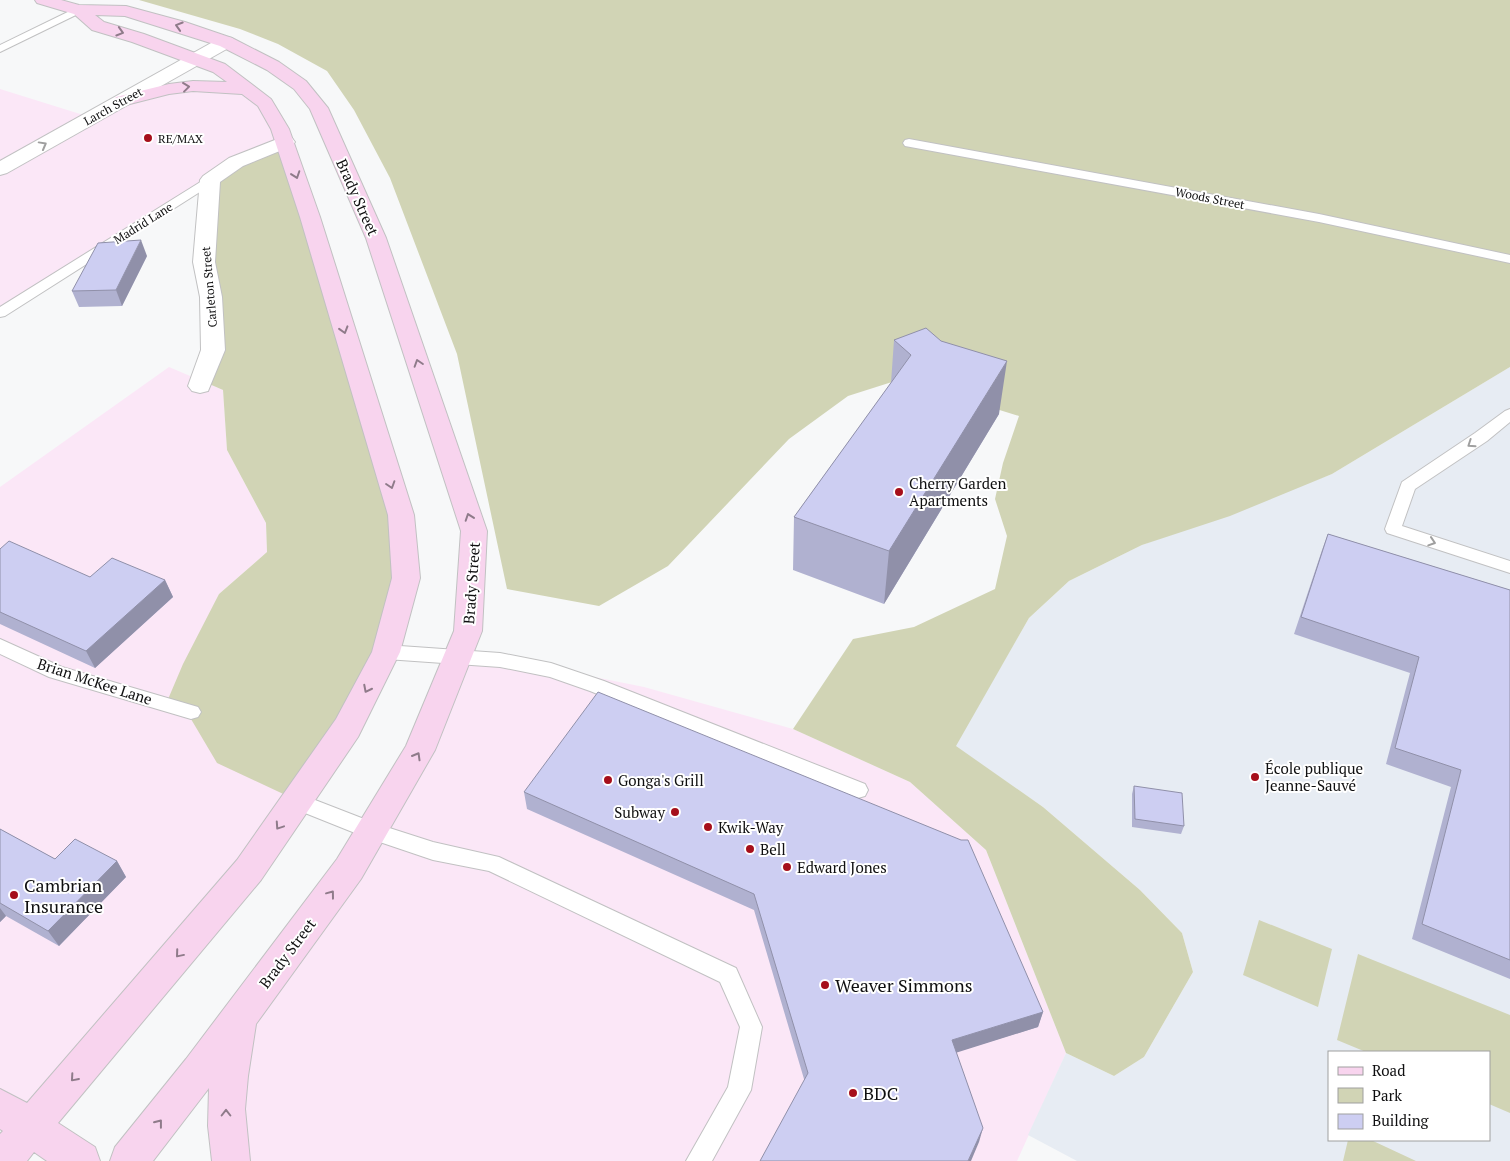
<svg xmlns="http://www.w3.org/2000/svg" width="1510" height="1161" font-family="'PT Serif',serif">
<rect width="100%" height="100%" fill="#f7f8f9"/>
<path fill="#fbe7f7" d="M0 89 93 118 122 101 170 90H245L264 104 283 142 0 312Z
M169 367 223 390 227 450 266 523 267 552 219 594 164 711 188 714 294 799 31 1122 0 1102V487Z
M463 654 501 658 644 687 793 729 910 782 986 850 1066 1053 1017 1161H240L244 1016Z"/>
<path fill="#e7ecf3" fill-rule="evenodd" d="M1510 367V1161H1077L1028 1135 1066 1053 1114 1076 1144 1057 1193 972 1182 933 1140 890 1043 807 955 746 1029 618 1069 581 1142 545 1332 474ZM1329 1052H1489V1140H1329Z"/>
<path fill="#d1d4b5" d="M139 0H1510V367L1332 474 1230 516 1142 545 1069 581 1029 618 956 746 1043 807 1140 890 1182 933 1193 972 1144 1057 1114 1076 1066 1053 986 850 910 782 793 729 853 639 914 627 995 589 1007 536 995 499 1003 463 1019 416 948 394 917 374 848 396 789 439 668 566 599 606 507 589 457 354 390 178 354 110 327 71 278 44 240 29Z
M283 142 371 432 403 578 383 652 294 799 217 763 188 714 163 711 183 664 219 594 267 552 266 523 227 450 223 390 200 380 208 180Z
M1259 920 1332 949 1318 1007 1243 975Z
M1358 954 1510 1015V1113L1489 1104V1052H1366L1337 1040Z
M1348 1140H1371L1416 1161H1343Z"/>
<g fill="none" stroke-linecap="round" stroke-linejoin="round">
<defs>
<path id="service" d="M78 7 83 10 82 12 0 52V45Z
M909 139 1319 214 1510 255V263L1319 222 905 146 903 143 905 140Z
M210 176 214 177 216 180 214 183 5 316 0 317V307Z
M1510 409V422L1487 441 1415 489 1402 526 1510 561V573L1387 533 1385 529 1402 482 1475 433 1505 411Z
M0 639 62 667 198 707 201 712 198 717 191 719 49 677 0 654Z
M386 645 500 653 551 663 604 681 865 784 868 790 865 796 858 798 851 796 590 691 550 677 500 667 386 659 380 657 377 652 380 647Z
M297 793 377 824 433 842 499 857 736 968 762 1027 751 1090 712 1161H686L728 1087 740 1027 720 982 489 871 433 860 365 837 290 807 287 801 290 795Z"/>
<path id="minor" d="M285 136 292 138 295 142 292 146 243 166 220 182 215 262 222 297 225 350 208 391 200 393 192 391 188 386 201 350 200 297 193 262 200 180 203 176 229 158Z"/>
<path id="tertiary" d="M226 37 232 38 235 42 232 46 7 173 0 175V161L220 38Z"/>
<path id="secondary" d="M35 0H61L79 5 126 6 185 22 232 38 279 62 306 81 328 108 386 238 487 531 482 631 435 750 361 879 256 1024 248 1076 245 1109 250 1161H212L208 1126 209 1088 153 1161H110L115 1147 186 1059 337 859 406 746 454 631 461 531 366 238 310 109 294 89 267 70 220 46 125 16 95 15 104 22 144 34 225 64 271 99 289 129 320 217 414 515 420 578 400 652 358 737 261 880 58 1123 95 1147 100 1161H47L34 1152 27 1161H0V1134L3 1131 0 1129V1089L27 1103 237 860 336 719 372 652 392 578 388 515 300 217 271 129 258 106 242 94 193 91 169 94 122 106 116 105 113 101 116 97 169 84 193 81 227 82 213 72 132 42 92 30 74 14 37 3Z"/>
</defs>
<use href="#service" stroke="#c1c1c2" stroke-width="2"/>
<use href="#minor" stroke="#c1c1c2" stroke-width="2"/>
<use href="#tertiary" stroke="#c1c1c2" stroke-width="2"/>
<use href="#secondary" stroke="#c1c1c2" stroke-width="2"/>
<use href="#service" fill="#fff" fill-rule="evenodd"/>
<use href="#minor" fill="#fff" fill-rule="evenodd"/>
<use href="#tertiary" fill="#fff" fill-rule="evenodd"/>
<use href="#secondary" fill="#f8d4ee" fill-rule="evenodd"/>
</g>
<path fill="#b0b1d0" d="M147 256 122 306 79 307 72 291Z
M894 340 999 414 884 604 793 570 794 517 891 383Z
M1328 534 1510 590V979L1412 939 1451 787 1386 764 1410 673 1294 634 1322 550Z
M0 549 90 577 165 580 173 597 95 668 0 624Z
M1134 786 1184 826 1181 834 1132 827V794Z
M524 792 1043 1012 1038 1027 956 1052 979 1142 804 1079 754 910 527 809Z
M0 829 55 859 117 861 126 877 59 946 6 916 0 922Z"/>
<path fill="#9090a9" d="M141 240 147 256 122 306 116 290Z
M1007 361 999 414 884 604 889 551Z
M165 580 173 597 95 668 86 651Z
M117 861 126 877 59 946 48 931Z
M0 908 6 916 0 922Z
M1043 1012 1038 1027 949 1055 952 1040Z
M983 1128 979 1142 971 1161H968Z"/>
<path fill="#cdcef2" stroke="#9090a9" d="M141 240 116 290 72 291 98 243Z
M926 328 941 341 1007 361 889 551 794 517 911 355 894 340Z
M1328 534 1510 590V960L1422 924 1461 770 1395 748 1419 657 1301 617Z
M9 541 90 577 112 558 165 580 86 651 0 612V549Z
M598 692 961 840H968L1043 1012 952 1040 983 1128 968 1161H760L808 1073 754 894 524 792Z
M1134 786 1182 793 1184 826 1135 819Z
M0 829 55 859 75 839 117 861 48 931 0 903Z"/>
<defs><path id="oneway-chevron" d="M-2-3.5L2.5 0L-2 3.5" fill="none" stroke-width="1.6" stroke-linecap="round" stroke-linejoin="round" transform="scale(1.25)"/></defs>
<g stroke="#8f7b8a">
<use href="#oneway-chevron" transform="translate(179 26) rotate(-163)"/>
<use href="#oneway-chevron" transform="translate(120 32) rotate(17)"/>
<use href="#oneway-chevron" transform="translate(186 87) rotate(-7)"/>
<use href="#oneway-chevron" transform="translate(296 175) rotate(71)"/>
<use href="#oneway-chevron" transform="translate(344 330) rotate(73)"/>
<use href="#oneway-chevron" transform="translate(418 363) rotate(-108)"/>
<use href="#oneway-chevron" transform="translate(391 485) rotate(72)"/>
<use href="#oneway-chevron" transform="translate(469 517) rotate(-109)"/>
<use href="#oneway-chevron" transform="translate(367 689) rotate(117)"/>
<use href="#oneway-chevron" transform="translate(417 756) rotate(-60)"/>
<use href="#oneway-chevron" transform="translate(279 826) rotate(124)"/>
<use href="#oneway-chevron" transform="translate(331 894) rotate(-53)"/>
<use href="#oneway-chevron" transform="translate(179 954) rotate(130)"/>
<use href="#oneway-chevron" transform="translate(74 1078) rotate(131)"/>
<use href="#oneway-chevron" transform="translate(226 1113) rotate(-90)"/>
<use href="#oneway-chevron" transform="translate(159 1123) rotate(-52)"/>
</g>
<g stroke="#9f9f9f">
<use href="#oneway-chevron" transform="translate(43 145) rotate(-29)"/>
<use href="#oneway-chevron" transform="translate(1471 444) rotate(146)"/>
<use href="#oneway-chevron" transform="translate(1432 542) rotate(18)"/>
</g>
<g fill="#a60f1b" stroke="#fff" stroke-width="2">
<circle cx="148" cy="138" r="5"/>
<circle cx="899" cy="492" r="5"/>
<circle cx="1255" cy="777" r="5"/>
<circle cx="608" cy="780" r="5"/>
<circle cx="675" cy="812" r="5"/>
<circle cx="708" cy="827" r="5"/>
<circle cx="750" cy="849" r="5"/>
<circle cx="787" cy="867" r="5"/>
<circle cx="14" cy="895" r="5"/>
<circle cx="825" cy="985" r="5"/>
<circle cx="853" cy="1093" r="5"/>
</g>
<g text-anchor="middle" dominant-baseline="central" stroke-width="4" stroke-linejoin="round" paint-order="stroke">
<g font-size="12" fill="#0f0f10" stroke="#fff">
<text transform="translate(113 106) rotate(-29)">Larch Street</text>
<text transform="translate(1210 198) rotate(11)">Woods Street</text>
<text transform="translate(143 223) rotate(-32)">Madrid Lane</text>
<text transform="translate(209 287) rotate(-95)">Carleton Street</text>
</g>
<g font-size="12" fill="#0f0f10" stroke="#fff" text-anchor="start">
<text x="158" y="138">RE/MAX</text>
</g>
<g font-size="15" fill="#0f0f10" stroke="#fff">
<text transform="translate(358 197) rotate(66)">Brady Street</text>
<text transform="translate(471 583) rotate(-86)">Brady Street</text>
<text transform="translate(95 681) rotate(18)">Brian McKee Lane</text>
<text transform="translate(287 953) rotate(-53)">Brady Street</text>
</g>
<g font-size="15" fill="#0f0f10" stroke="#fff" text-anchor="start">
<text x="909" y="483">Cherry Garden<tspan x="909" dy="17">Apartments</tspan></text>
<text x="1265" y="768">École publique<tspan x="1265" dy="17">Jeanne-Sauvé</tspan></text>
<text x="618" y="780">Gonga's Grill</text>
<text x="665" y="812" text-anchor="end">Subway</text>
<text x="718" y="827">Kwik-Way</text>
<text x="760" y="849">Bell</text>
<text x="797" y="867">Edward Jones</text>
</g>
<g font-size="18" fill="#0f0f10" stroke="#fff" text-anchor="start">
<text x="24" y="885">Cambrian<tspan x="24" dy="21">Insurance</tspan></text>
<text x="835" y="985">Weaver Simmons</text>
<text x="863" y="1093">BDC</text>
</g>
</g>
<rect x="1328" y="1051" width="162" height="90" fill="#ffffff" stroke="#9f9f9f"/>
<rect x="1338" y="1067" width="25" height="8" fill="#f8d4ee" stroke="#9f9f9f"/>
<text x="1372" y="1076" font-size="15" fill="#0f0f10">Road</text>
<rect x="1338" y="1088" width="25" height="15" fill="#d1d4b5" stroke="#9f9f9f"/>
<text x="1372" y="1101" font-size="15" fill="#0f0f10">Park</text>
<rect x="1338" y="1114" width="25" height="15" fill="#cdcef2" stroke="#9f9f9f"/>
<text x="1372" y="1126" font-size="15" fill="#0f0f10">Building</text>
</svg>
